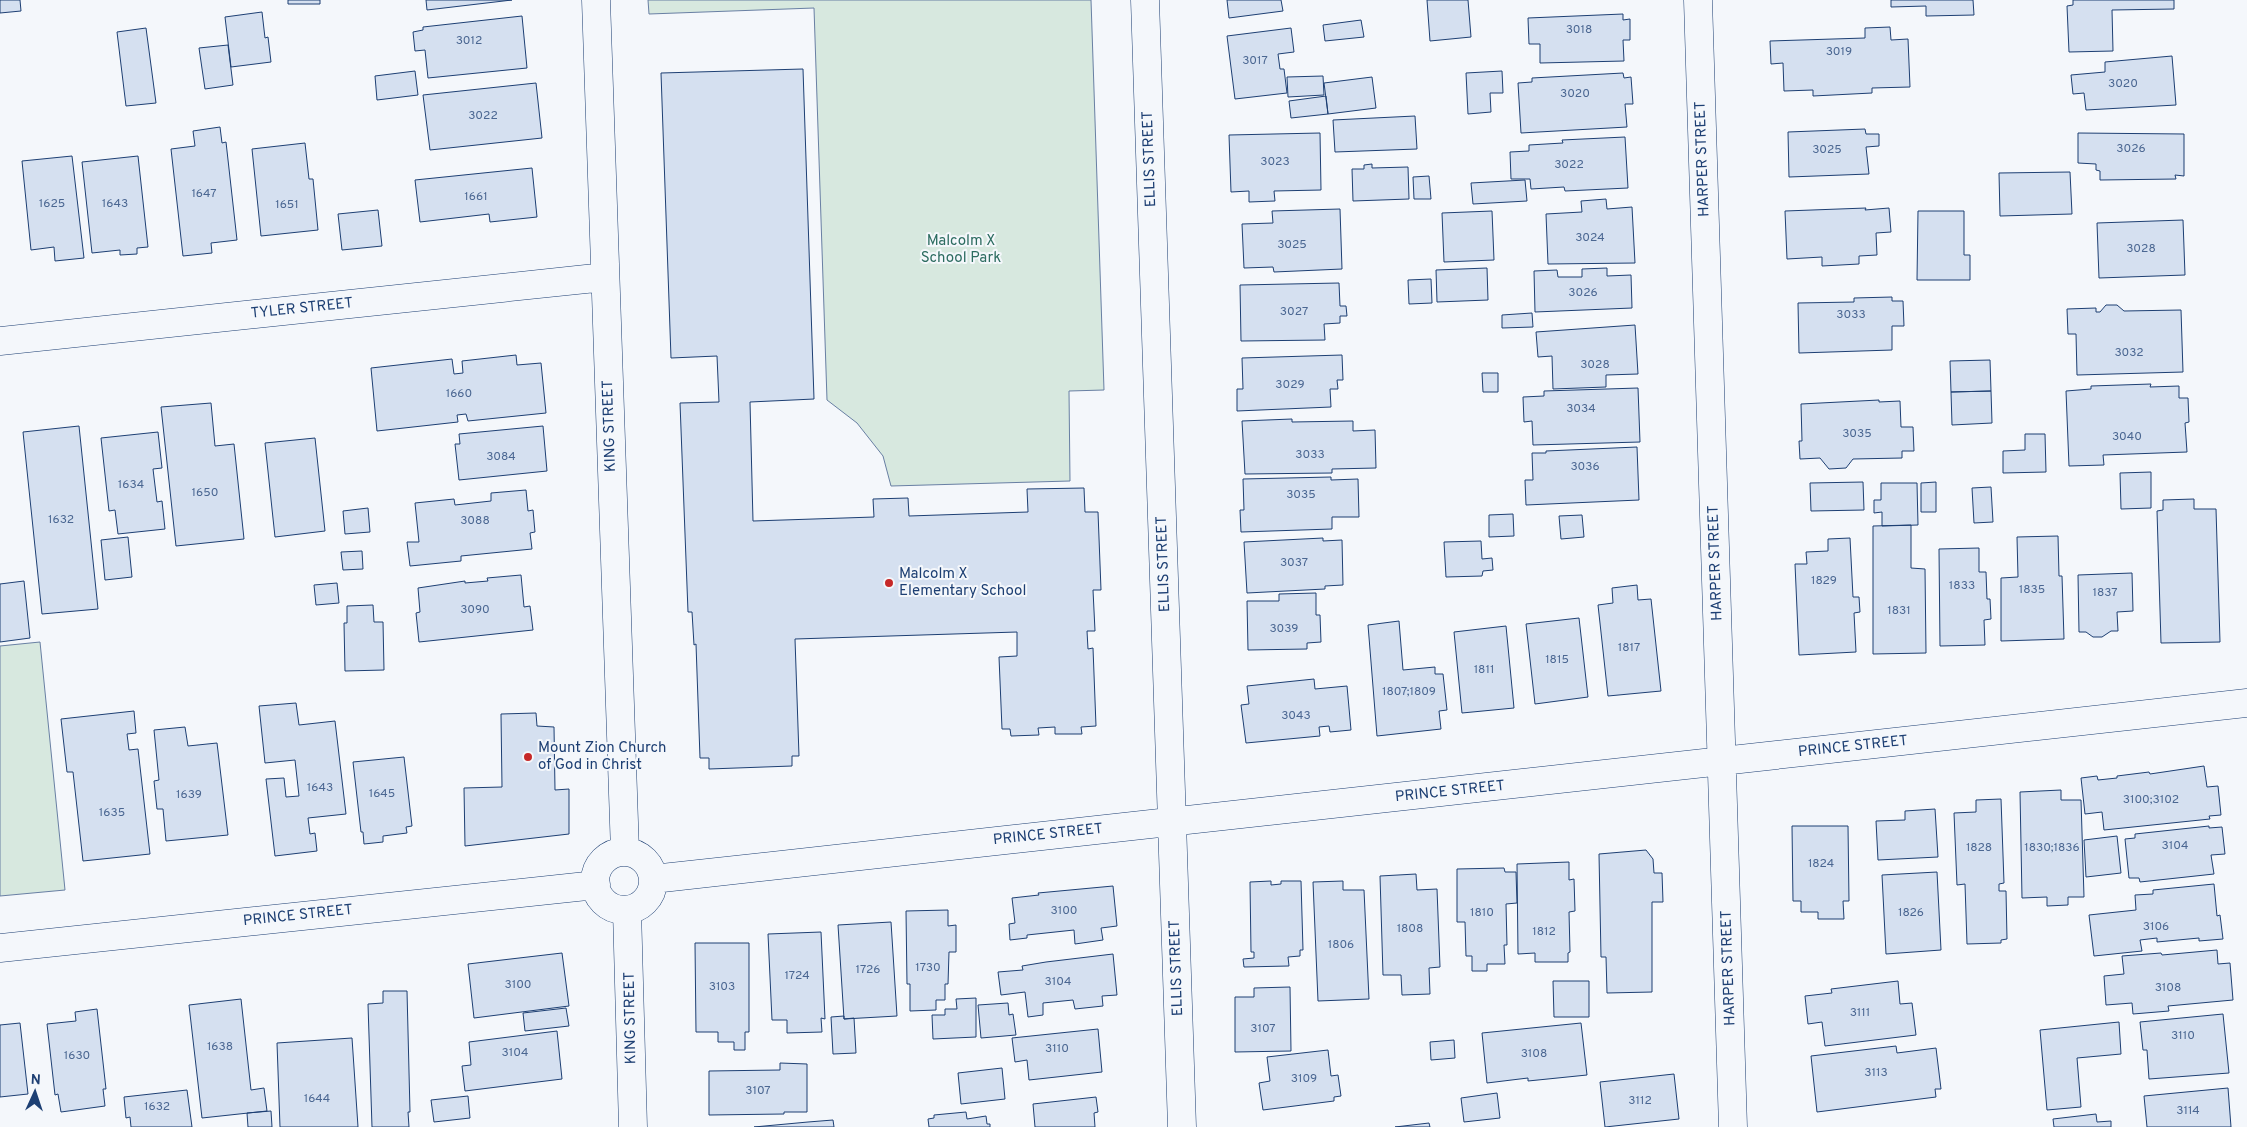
<svg xmlns="http://www.w3.org/2000/svg" width="2247" height="1127" font-family="Overpass,sans-serif">
<rect width="100%" height="100%" fill="#f4f7fb"/>
<path fill="#d7e8df" stroke="#687fa3" d="M648 0H1091L1104 390 1069 391 1070 481 891 486 883 456 857 423 827 400 814 8 649 14Z
M40 642 65 890 0 896V646Z"/>
<path fill="#d5e0f0" stroke="#1d3f73" d="M0 0H20L21 11 0 13Z
M288 0H320V4H288Z
M426 0H512L427 10Z
M1227 0H1281L1283 11 1229 18Z
M1427 0H1468L1471 37 1430 41Z
M1891 0H1973L1974 15 1926 16V6L1891 7Z
M2073 0H2174V9L2112 10 2113 51 2069 52 2067 6 2073 5Z
M262 12 265 38 268 37 271 62 231 67 225 17Z
M1623 14V20L1630 19V40H1623L1624 61 1540 63V44H1529L1528 18Z
M522 16 527 68 428 78 425 50 415 51 413 32 423 30V27Z
M1361 20 1364 37 1325 41 1323 25Z
M1890 27 1891 40 1908 39 1910 87 1872 88V93L1813 96V90L1784 91 1783 63 1771 64 1770 41 1865 38V28Z
M146 28 156 103 126 106 117 32Z
M1291 28 1294 52 1278 54 1280 69H1284L1287 93 1235 99 1227 36Z
M228 45 233 85 205 89 199 48Z
M2172 56 2176 105 2086 110 2084 93 2073 94 2071 75 2105 72V62Z
M803 69 814 399 750 402 753 521 874 517 873 499 908 498 909 516 1028 512 1027 489 1084 488 1085 512H1098L1101 590H1093L1095 631H1087L1088 649 1093 648 1096 726 1081 727 1082 734H1055V727L1038 728 1039 735 1011 736 1010 729H1002L999 657 1017 656V632L795 639 799 756H792V766L709 769V758H700L696 644 694 645 692 612H688L680 403 719 402 717 356 671 358 661 73Z
M415 71 418 95 377 100 375 76Z
M1502 71 1503 93H1490L1491 112 1468 114 1466 73Z
M1623 73 1624 78 1631 77 1633 104H1625L1627 127 1521 133 1518 83 1532 82V78Z
M1323 76 1324 95 1288 97 1287 77Z
M1372 77 1376 108 1328 114 1324 83Z
M536 83 542 138 430 150 423 95Z
M1326 96 1328 114 1291 118 1289 101Z
M1415 116 1417 149 1335 152 1333 120Z
M220 127 222 143 226 142 237 240 211 243 212 253 183 256 171 149 195 146 193 131Z
M1865 129 1866 134H1879V146L1866 147 1869 174 1789 177 1788 132Z
M1320 133 1321 190 1274 191 1275 201 1249 202V191L1231 192 1229 135Z
M2078 133 2184 134V176L2175 175 2176 179 2100 180V171L2096 170V164L2078 163Z
M1625 137 1628 188 1565 191 1564 187 1531 189 1530 179H1511L1510 152 1529 151V145L1563 143 1562 140Z
M305 143 309 179H313L318 230 261 236 252 149Z
M72 156 84 258 55 261 54 247 31 250 22 161Z
M138 156 148 247 137 248V254L120 255V250L92 253 82 162Z
M1372 164V168L1408 167 1409 199 1353 201 1352 169H1364V165Z
M532 168 537 217 490 222 489 214 420 222 415 180Z
M2070 172 2072 214 2000 216 1999 173Z
M1429 176 1431 199H1414L1413 177Z
M1525 180 1527 201 1473 204 1471 183Z
M1606 199 1607 209 1632 207 1635 263 1548 264 1546 214 1582 212 1581 201Z
M1866 208 1865 210 1889 208 1891 232 1876 233 1877 255 1859 256V264L1822 266V257L1787 259 1785 211Z
M1340 209 1342 269 1274 272 1273 267 1244 268 1242 224 1273 223 1272 211Z
M378 210 382 246 342 250 338 214Z
M1492 211 1494 260 1444 262 1442 213Z
M1918 211H1964V255H1970V280H1917Z
M2183 220 2185 275 2099 278 2097 223Z
M1487 268 1488 300 1437 302 1436 270Z
M1607 268V276L1631 275 1632 308 1535 312 1534 271 1557 270 1558 277H1582V269Z
M1431 279 1432 303 1409 304 1408 280Z
M1339 283 1340 306H1346L1347 316H1340V323L1324 324 1325 340 1241 341 1240 285Z
M1892 297V301H1903L1904 326H1892V350L1799 353 1798 303 1854 302V298Z
M2106 305H2117L2124 311 2181 310 2183 372 2077 375 2076 334H2068L2067 309 2096 308V312H2100Z
M1532 313 1533 327 1502 328V315Z
M1635 325 1638 374 1606 375V387L1553 389 1552 356 1538 357 1536 332Z
M516 355 517 365 541 363 546 413 468 421 466 414 457 415 458 422 377 431 371 368 452 359 454 374 463 373 462 361Z
M1342 355 1343 380H1337L1338 389H1330L1331 407 1237 411V389H1243L1242 358Z
M1990 360 1991 391 1951 392 1950 361Z
M1482 373H1498V392H1483Z
M2151 384 2150 387 2179 386V398H2188L2189 422 2185 423 2187 452 2103 455 2104 465 2069 466 2066 391 2091 389V386Z
M1638 388 1640 442 1533 445 1532 421 1524 422 1523 397 1544 396V391Z
M1991 391 1992 423 1952 425 1951 392Z
M1879 400V402L1900 401 1901 427H1913L1914 451H1902V458L1853 459 1846 468 1829 469 1820 458 1800 459 1799 441H1802L1801 404Z
M211 403 215 446 234 444 244 539 176 546 161 407Z
M1292 419V422L1353 421V431L1375 430 1376 468 1332 469V473L1245 474 1242 421Z
M79 426 98 609 42 614 23 432Z
M543 426 547 471 459 480 455 444H460L459 434Z
M158 432 162 468 153 469 157 502 162 501 165 529 118 534 115 510 109 511 101 438Z
M2025 434H2045L2046 472 2003 473V451L2025 450Z
M315 438 325 531 275 537 265 443Z
M1637 447 1639 500 1526 505 1525 480H1533L1532 453H1546V451Z
M2151 472V508L2121 509 2120 473Z
M1331 477V480L1358 479 1359 517H1332V529L1241 532 1240 510H1244L1243 479Z
M1863 482 1864 510 1811 511 1810 483Z
M1936 482V512H1921V483Z
M1881 483H1917L1918 525 1882 526V512L1874 513V500H1881Z
M1991 487 1993 522 1974 523 1972 488Z
M526 490 528 511 533 510 535 532 530 533 532 549 461 556V561L410 566 407 542H419L415 503 454 499 455 505 491 501V493Z
M2194 499V509H2216L2220 642 2161 643 2157 511 2163 510V500Z
M368 508 370 532 345 534 343 511Z
M1513 514 1514 536 1489 537V515Z
M1582 515 1584 537 1561 539 1559 516Z
M1911 525V568L1925 569 1926 653 1873 654V526Z
M2058 536 2059 576H2062L2064 639 2001 641V578L2018 577 2017 537Z
M128 537 132 577 105 580 101 540Z
M1323 538V541L1342 540 1343 585 1325 586V589L1247 593 1244 542Z
M1850 538 1853 597H1859L1860 612 1854 613 1856 652 1799 655 1795 564H1807L1806 552 1828 551V539Z
M1481 541 1482 559 1492 558 1493 570 1483 571 1482 576 1446 577 1444 542Z
M1979 548V572H1986L1987 599H1990L1991 619 1984 620 1985 645 1940 646 1939 549Z
M362 551 363 569 343 570 341 552Z
M2132 573 2133 611 2117 612 2118 631H2111L2102 637H2093L2086 632H2079L2078 575Z
M521 575 524 607 530 606 533 630 419 642 416 613 420 612 418 588 465 581V583L488 581 487 578Z
M24 581 30 638 0 642V584Z
M337 583 339 603 316 605 314 585Z
M1637 585 1638 600 1651 599 1661 691 1608 696 1598 605 1613 603 1612 588Z
M1316 593V615H1320L1321 642 1307 643V649L1248 650 1247 601H1279V594Z
M373 605 374 622H383L384 670 345 671 344 623H347V606Z
M1579 618 1588 697 1535 704 1526 624Z
M1399 621 1403 670 1435 667V674H1443L1447 710 1439 711 1441 729 1377 736 1368 625Z
M1506 626 1514 708 1462 713 1454 632Z
M1314 679 1315 689 1347 686 1351 730 1330 732 1329 726 1319 727 1320 736 1246 743 1241 705 1249 704 1247 686Z
M296 703 299 725 335 721 346 814 308 818 310 834 315 833 317 851 275 856 266 779 284 778 286 797 299 796 295 760 265 763 259 706Z
M134 711 136 733 127 734 129 750 138 749 150 854 83 861 73 772H67L61 719Z
M536 713 537 726 554 727 555 790 569 789V834L465 846 464 788 502 787 501 714Z
M185 727 188 746 217 743 228 835 166 841 163 809H157L154 781 159 780 154 730Z
M404 757 412 826 406 827 407 833 383 836V842L364 844 363 832H361L353 762Z
M2204 766 2207 787 2218 786 2221 815 2209 816 2210 819 2104 830 2102 812 2085 814 2081 778 2097 776 2098 780 2117 778V776L2149 772 2150 774Z
M2061 790V800H2081L2084 897H2068V905L2047 906V897L2022 898 2020 792Z
M2001 799 2004 883 1999 884V891H2006L2007 939 2001 940V943L1967 944 1965 884 1957 885 1954 813 1976 812V800Z
M1935 809 1938 857 1878 860 1876 821 1905 820V811Z
M1792 826H1848L1849 901H1843L1844 919H1818V912H1801V901H1793Z
M2209 826V828L2222 827 2225 854 2211 855 2214 874 2140 882 2139 878H2129L2125 839 2135 838V834Z
M2117 836 2121 873 2086 877 2084 840Z
M1646 850 1653 859 1654 873H1662L1663 902H1652V992L1607 993 1606 957H1601L1599 854Z
M1569 862V880L1574 879 1575 911 1569 912 1570 952 1568 953V962H1535V953L1518 954 1517 864Z
M1504 868 1505 872H1516L1517 903 1506 904 1507 945H1504L1505 964H1487V971H1472V956H1466L1465 922H1457V869Z
M1937 872 1941 950 1886 954 1882 875Z
M1416 874 1417 890 1437 889 1440 967 1429 968 1430 994 1402 995 1401 975H1383L1380 876Z
M1271 881V885L1281 884V881H1301L1303 950H1300V956L1288 957 1289 966 1244 967 1243 959 1254 958V952H1251L1250 882Z
M1343 881V890H1364L1369 999 1318 1001 1313 882Z
M2214 884 2217 916 2220 915 2223 939 2199 941V938L2157 942V938L2140 940 2142 951 2094 956 2089 915 2136 910 2135 895 2153 894V890Z
M1113 886 1117 926 1101 928 1103 940 1075 944 1074 930 1027 935V938L1010 940 1009 924 1015 923 1012 898 1039 895 1038 893Z
M948 910V926L956 925V952H949L948 984H945V1000H936V1010L910 1011V984H907L906 911Z
M891 922 897 1016 844 1019 838 925Z
M821 932 825 1019 821 1018 822 1032 787 1033V1020H772L768 934Z
M695 943H749V1032H745V1050H734V1042H718V1032H696Z
M2217 950 2218 964 2230 963 2233 1000 2168 1006 2169 1011 2133 1014 2132 1003 2106 1005 2104 976 2124 974 2122 956 2161 953 2162 955Z
M562 953 569 1006 474 1018 468 964Z
M1113 954 1117 995 1102 996 1103 1006 1075 1009 1073 1000 1043 1003V1015L1028 1017 1025 992 1001 995 998 972 1023 970 1022 966 1046 962Z
M1553 981H1589V1017H1554Z
M1898 981 1900 1004 1912 1003 1916 1035 1825 1046 1822 1022 1808 1024 1805 996 1832 993 1831 989Z
M1290 987 1291 1051 1235 1052V997H1254V988Z
M383 991H407L410 1112H408L409 1127H372L368 1004 383 1003Z
M976 998V1037L933 1039 932 1015H945V1009H957L956 999Z
M241 999 251 1090 264 1088 267 1111 202 1118 189 1005Z
M1008 1003 1009 1015 1013 1014 1016 1035 981 1038 978 1005Z
M566 1008 569 1026 525 1031 523 1013Z
M97 1009 106 1089H103L105 1106 61 1112 58 1094 55 1095 47 1024 76 1021 75 1012Z
M2223 1014 2229 1073 2149 1079 2147 1050H2143L2140 1022Z
M844 1016V1019L854 1018 856 1053 833 1054 831 1017Z
M2119 1022 2121 1054 2077 1058 2081 1107 2047 1110 2040 1030Z
M20 1023 28 1094 0 1097V1025Z
M1581 1023 1587 1075 1528 1081V1078L1487 1083 1482 1033Z
M1098 1029 1102 1072 1029 1080 1027 1060 1015 1062 1012 1038Z
M557 1031 562 1079 465 1091 462 1066 471 1065 469 1042Z
M352 1038 358 1127H280L277 1043Z
M1454 1040 1455 1058 1431 1060 1430 1042Z
M1896 1046 1897 1053 1936 1048 1941 1089H1935L1936 1097 1817 1112 1811 1056Z
M1328 1050 1331 1076 1338 1075 1341 1096 1334 1097V1101L1263 1110 1259 1083 1270 1081 1267 1057Z
M780 1063 807 1064V1112H784V1114L709 1115V1071L780 1070Z
M1002 1068 1005 1099 961 1104 958 1073Z
M1674 1074 1679 1119 1605 1127 1600 1082Z
M2228 1088 2231 1127H2147L2144 1096Z
M187 1090 192 1127H131L130 1117 126 1118 124 1097Z
M1497 1093 1500 1118 1464 1122 1461 1098Z
M468 1096 470 1118 434 1122 431 1100Z
M1096 1097 1098 1112 1094 1113 1095 1127H1035L1033 1104Z
M271 1111 272 1127H248L247 1113Z
M966 1112 967 1119 986 1116 987 1124H990V1127H929L928 1119 934 1118V1115Z
M2096 1114 2097 1122 2111 1121V1127H2054L2053 1119Z
M833 1120 834 1127H754L808 1122Z
M1429 1123 1430 1127H1395Z"/>
<g fill="none" stroke-linecap="round" stroke-linejoin="round">
<defs>
<path id="street" d="M596 0 625 852
M1145 0 1182 1127
M1698 0 1733 1127
M0 341 605 277
M595 881a29 29 0 1 1 58 0a29 29 0 1 1-58 0Z
M653 879 2247 703
M627 910 633 1127
M0 948 596 885"/>
</defs>
<use href="#street" stroke="#1d3f73" stroke-width="29"/>
<use href="#street" stroke="#f4f7fb" stroke-width="28"/>
</g>
<g fill="#c62828" stroke="#f4f7fb" stroke-width="2">
<circle cx="889" cy="583" r="5"/>
<circle cx="528" cy="757" r="5"/>
</g>
<g text-anchor="middle" dominant-baseline="central" stroke-width="4" stroke-linejoin="round" paint-order="stroke">
<g font-size="12" fill="#4b6792">
<text x="1579" y="30">3018</text>
<text x="469" y="41">3012</text>
<text x="1839" y="52">3019</text>
<text x="1255" y="61">3017</text>
<text x="2123" y="84">3020</text>
<text x="1575" y="94">3020</text>
<text x="483" y="116">3022</text>
<text x="2131" y="149">3026</text>
<text x="1827" y="150">3025</text>
<text x="1275" y="162">3023</text>
<text x="1569" y="165">3022</text>
<text x="204" y="194">1647</text>
<text x="476" y="197">1661</text>
<text x="52" y="204">1625</text>
<text x="115" y="204">1643</text>
<text x="287" y="205">1651</text>
<text x="1590" y="238">3024</text>
<text x="1292" y="245">3025</text>
<text x="2141" y="249">3028</text>
<text x="1583" y="293">3026</text>
<text x="1294" y="312">3027</text>
<text x="1851" y="315">3033</text>
<text x="2129" y="353">3032</text>
<text x="1595" y="365">3028</text>
<text x="1290" y="385">3029</text>
<text x="459" y="394">1660</text>
<text x="1581" y="409">3034</text>
<text x="1857" y="434">3035</text>
<text x="2127" y="437">3040</text>
<text x="1310" y="455">3033</text>
<text x="501" y="457">3084</text>
<text x="1585" y="467">3036</text>
<text x="131" y="485">1634</text>
<text x="205" y="493">1650</text>
<text x="1301" y="495">3035</text>
<text x="61" y="520">1632</text>
<text x="475" y="521">3088</text>
<text x="1294" y="563">3037</text>
<text x="1824" y="581">1829</text>
<text x="1962" y="586">1833</text>
<text x="2032" y="590">1835</text>
<text x="2105" y="593">1837</text>
<text x="475" y="610">3090</text>
<text x="1899" y="611">1831</text>
<text x="1284" y="629">3039</text>
<text x="1629" y="648">1817</text>
<text x="1557" y="660">1815</text>
<text x="1484" y="670">1811</text>
<text x="1409" y="692">1807;1809</text>
<text x="1296" y="716">3043</text>
<text x="320" y="788">1643</text>
<text x="382" y="794">1645</text>
<text x="189" y="795">1639</text>
<text x="2151" y="800">3100;3102</text>
<text x="112" y="813">1635</text>
<text x="2175" y="846">3104</text>
<text x="1979" y="848">1828</text>
<text x="2052" y="848">1830;1836</text>
<text x="1821" y="864">1824</text>
<text x="1064" y="911">3100</text>
<text x="1482" y="913">1810</text>
<text x="1911" y="913">1826</text>
<text x="2156" y="927">3106</text>
<text x="1410" y="929">1808</text>
<text x="1544" y="932">1812</text>
<text x="1341" y="945">1806</text>
<text x="928" y="968">1730</text>
<text x="868" y="970">1726</text>
<text x="797" y="976">1724</text>
<text x="1058" y="982">3104</text>
<text x="518" y="985">3100</text>
<text x="722" y="987">3103</text>
<text x="2168" y="988">3108</text>
<text x="1860" y="1013">3111</text>
<text x="1263" y="1029">3107</text>
<text x="2183" y="1036">3110</text>
<text x="220" y="1047">1638</text>
<text x="1057" y="1049">3110</text>
<text x="515" y="1053">3104</text>
<text x="1534" y="1054">3108</text>
<text x="77" y="1056">1630</text>
<text x="1876" y="1073">3113</text>
<text x="1304" y="1079">3109</text>
<text x="758" y="1091">3107</text>
<text x="317" y="1099">1644</text>
<text x="1640" y="1101">3112</text>
<text x="157" y="1107">1632</text>
<text x="2188" y="1111">3114</text>
</g>
<g font-size="15" fill="#1d3f73" stroke="#f4f7fb">
<text transform="translate(1150 159) rotate(-92)">ELLIS STREET</text>
<text transform="translate(1703 159) rotate(-92)">HARPER STREET</text>
<text transform="translate(302 309) rotate(-6)">TYLER STREET</text>
<text transform="translate(610 426) rotate(-92)">KING STREET</text>
<text transform="translate(1716 563) rotate(-92)">HARPER STREET</text>
<text transform="translate(1164 564) rotate(-92)">ELLIS STREET</text>
<text transform="translate(1853 747) rotate(-6)">PRINCE STREET</text>
<text transform="translate(1450 792) rotate(-6)">PRINCE STREET</text>
<text transform="translate(1048 835) rotate(-6)">PRINCE STREET</text>
<text transform="translate(298 916) rotate(-6)">PRINCE STREET</text>
<text transform="translate(1177 968) rotate(-92)">ELLIS STREET</text>
<text transform="translate(1729 968) rotate(-92)">HARPER STREET</text>
<text transform="translate(631 1018) rotate(-91)">KING STREET</text>
</g>
<g font-size="15" fill="#2c6c60" stroke="#f4f7fb">
<text x="961" y="241">Malcolm X<tspan x="961" dy="17">School Park</tspan></text>
</g>
<g font-size="15" fill="#1d3f73" stroke="#f4f7fb" text-anchor="start">
<text x="899" y="574">Malcolm X<tspan x="899" dy="17">Elementary School</tspan></text>
<text x="538" y="748">Mount Zion Church<tspan x="538" dy="17">of God in Christ</tspan></text>
</g>
</g>
<g transform="translate(35 1092) rotate(3)" stroke="#f4f7fb" stroke-width="4" paint-order="stroke">
<path d="M0-4L9 19L0 12L-9 19Z" fill="#1d3f73"/>
<text y="-8" font-size="14" font-weight="bold" text-anchor="middle" fill="#1d3f73">N</text>
</g>
</svg>
